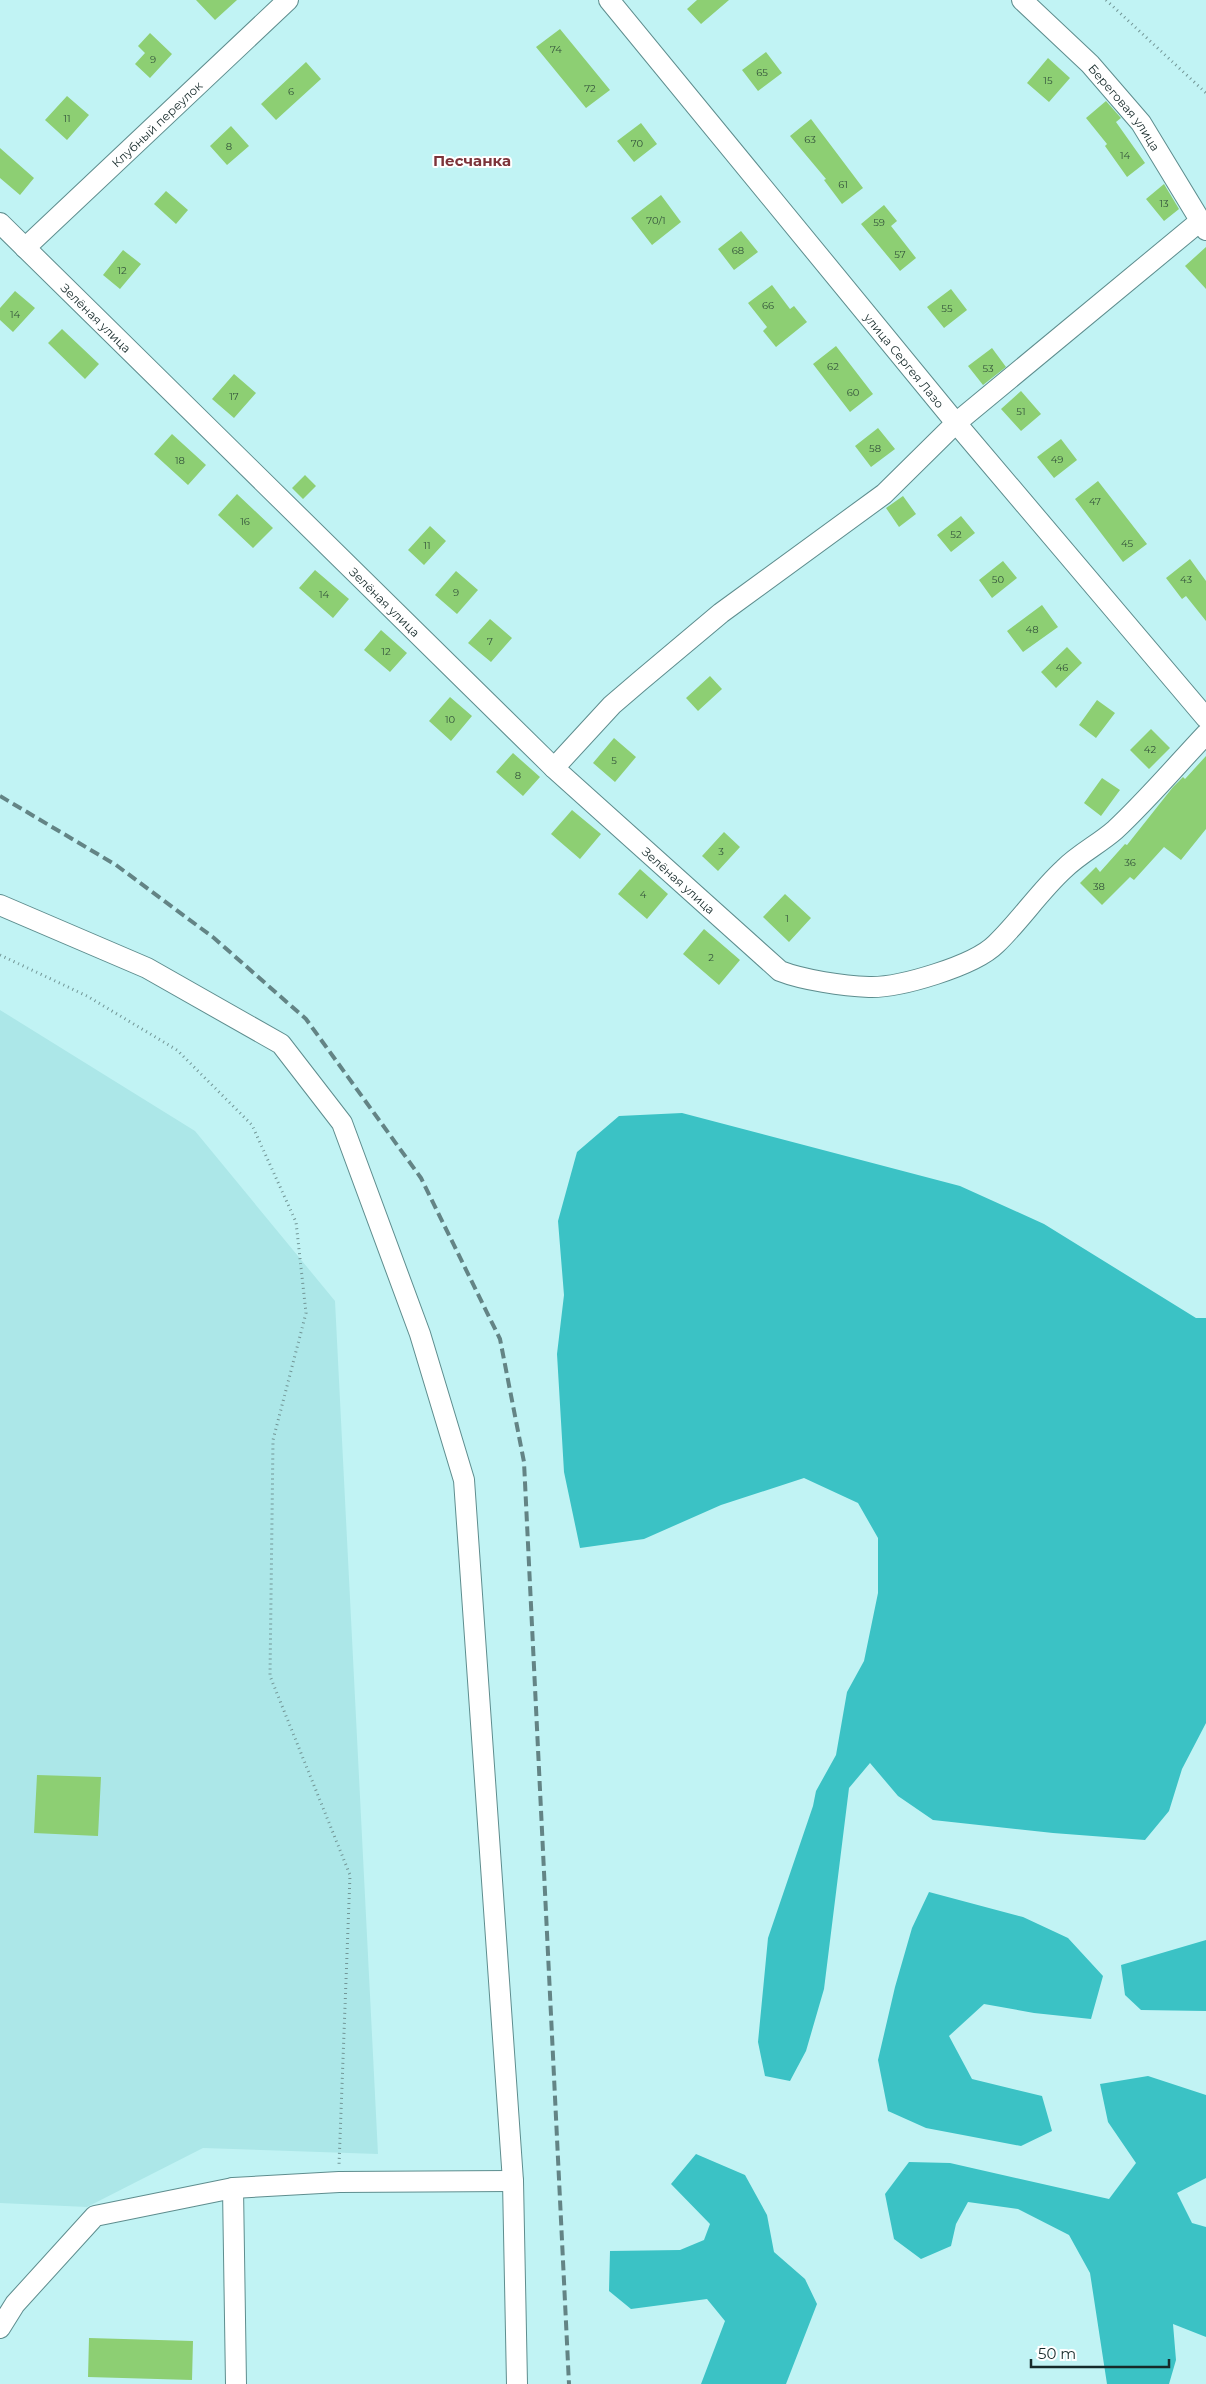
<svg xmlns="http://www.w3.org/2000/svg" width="1206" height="2384" font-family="Montserrat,sans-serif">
<rect width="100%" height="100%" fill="#c1f3f4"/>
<path fill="#ace7e8" d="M0 1010 195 1131 335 1301 378 2154 203 2148 87 2207 0 2203Z"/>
<path fill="#3bc2c5" d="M682 1113 960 1186 1044 1224 1196 1318H1206V1723L1182 1769 1169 1811 1145 1840 1053 1833 933 1820 898 1796 870 1763 849 1788 824 1989 806 2051 790 2081 765 2076 758 2042 768 1938 813 1806 816 1791 836 1755 847 1692 864 1661 878 1593V1538L858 1503 804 1478 721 1505 644 1539 580 1548 564 1472 557 1354 564 1295 558 1221 577 1152 619 1116Z
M929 1892 1023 1917 1068 1938 1103 1976 1091 2019 1034 2013 984 2004 949 2036 972 2079 1042 2096 1052 2131 1021 2146 926 2128 888 2111 878 2060 895 1987 912 1928Z
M1206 1940V2011L1141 2010 1125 1995 1121 1965Z
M1148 2076 1206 2095V2178L1177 2193 1192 2223 1206 2227V2337L1173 2324 1176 2360 1169 2384H1107L1090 2273 1069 2235 1018 2209 968 2202 956 2224 951 2246 921 2259 894 2239 885 2194 909 2162 950 2163 1109 2199 1136 2163 1108 2122 1100 2084Z
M696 2154 745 2175 767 2215 774 2252 805 2279 817 2304 786 2384H701L725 2321 707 2299 631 2309 609 2291 610 2251 680 2250 704 2240 710 2224 671 2184Z"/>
<path fill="#8dcf73" d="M196 0H237L215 20Z
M697 0H729L701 24 687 9Z
M560 29 610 90 586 108 536 47Z
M150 33 172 54 150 78 135 64 145 53 138 46Z
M766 52 782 73 758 91 742 70Z
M1048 58 1070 78 1049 102 1027 83Z
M306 62 321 79 276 120 261 104Z
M67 96 89 115 67 140 45 120Z
M1106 101 1121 118 1116 122 1145 163 1127 177 1105 146 1107 144 1086 118Z
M811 119 863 188 842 204 824 180 826 179 790 136Z
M641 123 657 144 634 162 617 141Z
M231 126 249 146 227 165 210 146Z
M0 148 34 178 20 195 0 178Z
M1164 184 1179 209 1164 221 1146 199Z
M166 191 188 210 176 224 154 204Z
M661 195 681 222 652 245 631 218Z
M884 205 897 221 891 226 916 258 900 271 861 224Z
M741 231 758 252 734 270 718 249Z
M1206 247V289L1185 266Z
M123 250 141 264 120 289 103 275Z
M772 285 790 309 794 306 807 322 776 347 763 331 767 327 748 303Z
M951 289 967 310 944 328 927 307Z
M15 291 35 308 13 332 0 320V308Z
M62 329 99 364 85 379 48 343Z
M836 346 873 394 850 412 813 364Z
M992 348 1006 367 983 385 968 366Z
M234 374 256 393 234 418 212 399Z
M1021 391 1041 414 1021 431 1001 409Z
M878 428 895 449 871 467 855 446Z
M172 434 206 465 188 485 154 454Z
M1061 439 1077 460 1054 478 1037 457Z
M305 475 316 486 303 499 292 488Z
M1098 481 1147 544 1123 562 1075 499Z
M237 494 273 528 253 548 218 515Z
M903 496 916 514 899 527 886 508Z
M961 516 975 533 951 552 937 535Z
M430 526 446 541 424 565 408 550Z
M1190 559 1206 581V621L1186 596 1182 599 1166 578Z
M1003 561 1017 578 992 598 979 580Z
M315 570 349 599 333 618 299 588Z
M456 571 478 590 457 614 435 595Z
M1042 605 1058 627 1023 652 1007 631Z
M490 619 512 638 491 662 468 643Z
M381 630 407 653 390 672 364 650Z
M1067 647 1082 663 1056 688 1041 672Z
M710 676 722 689 698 711 686 698Z
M450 697 472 716 451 741 429 721Z
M1097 700 1115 713 1096 738 1079 725Z
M1151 729 1170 748 1149 769 1130 750Z
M614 738 636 757 615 782 593 763Z
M513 753 540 777 523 796 496 772Z
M1206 756V829L1181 860 1164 847 1134 880 1130 877 1102 905 1080 883 1096 867 1100 872 1125 844 1127 845 1173 787 1183 777 1185 779Z
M1102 778 1120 790 1101 816 1084 803Z
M572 810 601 834 580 859 551 834Z
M724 832 740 847 718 871 702 856Z
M640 869 668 894 647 919 618 894Z
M785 894 811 918 789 942 763 917Z
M704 929 740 960 719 985 683 954Z
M37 1775 101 1777 98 1836 34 1833Z
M89 2338 193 2341 192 2380 88 2377Z"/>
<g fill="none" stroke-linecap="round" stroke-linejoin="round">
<defs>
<g id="minor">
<path id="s1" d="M609 0 956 423 1206 718"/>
<path id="s2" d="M1022 0 1090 64 1141 123 1206 230"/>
<path id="s3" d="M0 223 554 768 780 971C803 980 843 986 869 987 899 988 974 966 996 944 1020 921 1039 892 1064 869 1079 854 1099 844 1115 830 1147 800 1176 766 1206 734"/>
<path id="s4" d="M25 248 288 0"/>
<path d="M554 768 612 705 640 681 721 613 884 494 956 423 1199 222"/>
<path d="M0 905 147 968 281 1044 342 1123 420 1334 464 1480 513 2181 517 2384"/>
<path d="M233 2188 236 2384"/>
<path d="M0 2328 15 2304 95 2216 233 2188 339 2182 513 2181"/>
</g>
</defs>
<use href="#minor" stroke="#5e8d8e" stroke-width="22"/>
<path stroke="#729696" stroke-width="3" stroke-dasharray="1 4" stroke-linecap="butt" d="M1106 0 1206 93
M0 955 87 996 177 1050 252 1125 296 1222 306 1313 273 1440 270 1676 350 1875 339 2165"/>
<use href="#minor" stroke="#fff" stroke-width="20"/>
<path stroke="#638485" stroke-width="4" stroke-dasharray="10 5" stroke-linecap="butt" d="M0 796 116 865 214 938 306 1019 421 1178 500 1339 524 1462 569 2384"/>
</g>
<g text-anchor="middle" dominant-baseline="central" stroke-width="4" stroke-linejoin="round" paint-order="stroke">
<g font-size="10" fill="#34533c">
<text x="556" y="49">74</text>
<text x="153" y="59">9</text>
<text x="762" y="72">65</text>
<text x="1048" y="80">15</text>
<text x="590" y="88">72</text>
<text x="291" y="91">6</text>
<text x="67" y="118">11</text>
<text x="810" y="139">63</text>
<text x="637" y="143">70</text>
<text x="229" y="146">8</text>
<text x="1125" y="155">14</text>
<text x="843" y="184">61</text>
<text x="1164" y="203">13</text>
<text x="656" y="220">70/1</text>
<text x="879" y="222">59</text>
<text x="738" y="250">68</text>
<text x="900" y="254">57</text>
<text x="122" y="270">12</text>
<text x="768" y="305">66</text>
<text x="947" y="308">55</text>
<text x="15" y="314">14</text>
<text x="833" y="366">62</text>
<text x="988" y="368">53</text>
<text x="853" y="392">60</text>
<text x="234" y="396">17</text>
<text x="1021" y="411">51</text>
<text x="875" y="448">58</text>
<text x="1057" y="459">49</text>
<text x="180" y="460">18</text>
<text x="1095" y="501">47</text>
<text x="245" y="521">16</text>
<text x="956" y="534">52</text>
<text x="1127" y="543">45</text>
<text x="427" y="545">11</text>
<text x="998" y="579">50</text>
<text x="1186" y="579">43</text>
<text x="456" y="592">9</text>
<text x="324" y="594">14</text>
<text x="1032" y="629">48</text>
<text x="490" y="641">7</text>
<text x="386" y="651">12</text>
<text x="1062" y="667">46</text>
<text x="450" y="719">10</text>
<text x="1150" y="749">42</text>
<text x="614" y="760">5</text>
<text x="518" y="775">8</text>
<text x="721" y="851">3</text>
<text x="1130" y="862">36</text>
<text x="1099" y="886">38</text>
<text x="643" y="894">4</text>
<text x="787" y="918">1</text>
<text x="711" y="957">2</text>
</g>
<g font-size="12" fill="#162a2a" stroke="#fff">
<text stroke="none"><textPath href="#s2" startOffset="149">Береговая улица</textPath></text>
<text stroke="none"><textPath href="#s4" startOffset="181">Клубный переулок</textPath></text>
<text stroke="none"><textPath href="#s3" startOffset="135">Зелёная улица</textPath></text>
<text stroke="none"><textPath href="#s1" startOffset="466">улица Сергея Лазо</textPath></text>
<text stroke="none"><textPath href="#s3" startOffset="540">Зелёная улица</textPath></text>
<text stroke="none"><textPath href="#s3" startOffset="945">Зелёная улица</textPath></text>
</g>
<g font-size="15" font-weight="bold" fill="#7c343a" stroke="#fff">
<text x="472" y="160">Песчанка</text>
</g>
</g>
<path d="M1031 2359v8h138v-8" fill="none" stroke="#162a2a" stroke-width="2.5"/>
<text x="1038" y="2359" font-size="15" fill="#162a2a" stroke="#ffffff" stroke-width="4" paint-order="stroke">50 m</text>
</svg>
